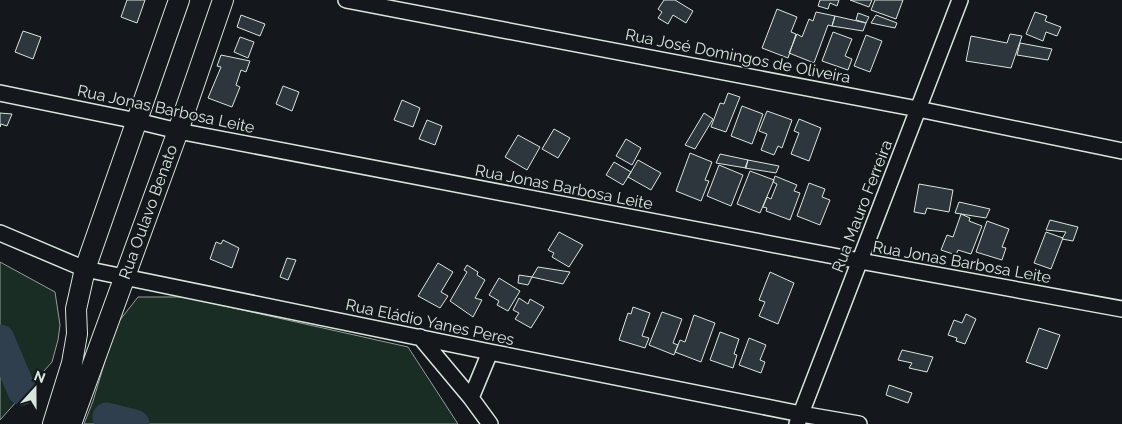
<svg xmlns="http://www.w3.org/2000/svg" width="1122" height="424" font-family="Raleway,sans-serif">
<rect width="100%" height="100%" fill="#14181c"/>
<path fill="#1a2d24" stroke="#939e99" d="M0 262 55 292 60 325 58 340 52 362 0 420Z
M138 297H184L408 347 458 424H84L93 401 116 325Z"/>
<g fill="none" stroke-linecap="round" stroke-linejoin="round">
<path stroke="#2f3f4d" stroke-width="29" d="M0 339 22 391
M107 417 135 424"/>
</g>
<path fill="#2c363c" stroke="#d8e6dc" d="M127 0H145L137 23 121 17Z
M664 0H675L693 11 686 23 673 15 668 24 658 18 662 12 658 9Z
M820 0H839L837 6 830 3 828 9 818 6Z
M850 0H872L869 7Z
M875 0H903L896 19 871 10Z
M777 9 797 17 791 32 796 34 788 58 762 48Z
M816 12 835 16 832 26 828 25 814 63 789 53 797 34 802 37 809 19 813 21Z
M1035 12 1047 16 1045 21 1061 27 1057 36 1046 32 1043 41 1026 34Z
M858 13 869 17 866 23 856 20Z
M241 15 265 24 260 36 237 27Z
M876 15 897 23 895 28 871 23Z
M835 16 866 23 863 31 832 26Z
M23 31 41 37 33 59 15 52Z
M833 32 852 39 845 56 852 59 848 70 822 61Z
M1010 34 1022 36 1011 68 966 61 971 36 1007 43Z
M866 35 882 41 870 72 854 66Z
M240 37 254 42 248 58 234 52Z
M1020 43 1052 49 1048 60 1017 55Z
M221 55 250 61 246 72 241 70 236 85 240 87 232 107 208 98 221 67 217 66Z
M283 86 299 92 292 111 276 104Z
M728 93 740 97 726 132 711 127 720 103 724 104Z
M402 100 420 108 413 127 394 120Z
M742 106 763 114 752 144 731 136Z
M767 111 792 120 782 148 778 146 774 155 761 150 767 134 759 131Z
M0 113 12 114 7 126 1 124 0 127Z
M704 113 713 119 695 149 685 145Z
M799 119 821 128 809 161 791 154 799 133 794 131Z
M427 120 442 126 435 145 419 139Z
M554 129 570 138 558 158 542 149Z
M518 135 540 147 527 170 505 157Z
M626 139 641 148 632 165 616 156Z
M690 153 712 162 705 180 709 181 701 201 676 191Z
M720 154 748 160 746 168 716 163Z
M638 160 661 173 651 190 628 177Z
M748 160 779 166 776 173 745 168Z
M614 162 631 172 623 185 606 175Z
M719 165 743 175 731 206 707 196Z
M750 171 774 180 760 213 737 204Z
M775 176 797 185 794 191 800 193 790 220 766 211 767 208 763 207 767 197 771 199 777 184 773 182Z
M809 183 825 189 822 197 830 200 820 225 797 216Z
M919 184 953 190 949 212 927 208 925 214 914 212Z
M959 202 990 209 986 218 955 213Z
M961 214 970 218 969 221 982 226 971 254 958 250 956 255 941 250 947 235 953 237Z
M1050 220 1078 227 1073 241 1062 239 1066 232 1046 230Z
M987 221 1009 229 1002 247 1006 248 1002 260 976 252Z
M559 232 583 245 569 267 552 257 554 253 548 250Z
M1046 232 1063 238 1051 269 1034 263Z
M223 240 239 248 232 268 210 259 216 242 221 244Z
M287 258 296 260 288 280 280 277Z
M438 263 453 272 441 292 448 296 440 308 418 296Z
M467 265 478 272 477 275 485 280 475 298 482 300 473 317 450 301 467 272 464 270Z
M538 267 570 272 563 284 532 277Z
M770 272 794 283 778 324 759 316 765 302 759 300Z
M519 275 532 277 528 285 518 283Z
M499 278 520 291 508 311 497 305 499 301 489 295Z
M519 298 528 304 530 299 544 307 531 328 515 319 519 313 513 310Z
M633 307 650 313 642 336 649 338 645 348 619 340 628 313 631 314Z
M662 312 682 319 673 343 678 345 674 355 649 345Z
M966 314 976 319 965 344 956 341 957 338 948 335 954 320 962 323Z
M694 315 715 323 701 362 675 352 680 340 685 342Z
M1039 328 1060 335 1047 369 1026 362Z
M720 332 739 339 734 354 737 355 733 368 710 360Z
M749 338 766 345 760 360 765 362 761 373 739 365Z
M902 350 933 357 927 372 909 368 912 363 898 360Z
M889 385 912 393 908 403 886 395Z"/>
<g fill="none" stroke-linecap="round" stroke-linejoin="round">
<defs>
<path id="street" d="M346 0 918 109 1122 151
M0 93 137 121 178 131 860 261 1122 309
M0 233 85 269 490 352 801 414 859 424
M420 337 471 398 490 424
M471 398 490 352
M797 424 960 0"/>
<path id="secondary" d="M53 424 72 363 77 334 76 309 85 269 179 0
M71 424 178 131 223 0"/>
</defs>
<use href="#street" stroke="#d8e6dc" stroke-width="18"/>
<use href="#secondary" stroke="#d8e6dc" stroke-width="22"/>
<use href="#street" stroke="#14181c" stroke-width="15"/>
<use href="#secondary" stroke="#14181c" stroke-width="20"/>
</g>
<g text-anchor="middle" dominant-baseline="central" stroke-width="4" stroke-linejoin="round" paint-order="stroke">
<g font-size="16" fill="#d8e6dc" stroke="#14181c">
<text transform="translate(738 56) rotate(11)">Rua José Domingos de Oliveira</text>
<text transform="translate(166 109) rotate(12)">Rua Jonas Barbosa Leite</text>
<text transform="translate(564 187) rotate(11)">Rua Jonas Barbosa Leite</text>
<text transform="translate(862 206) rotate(-69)">Rua Mauro Ferreira</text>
<text transform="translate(148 212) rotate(-70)">Rua Oulavo Benato</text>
<text transform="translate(962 262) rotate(10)">Rua Jonas Barbosa Leite</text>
<text transform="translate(430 322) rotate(12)">Rua Eládio Yanes Peres</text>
</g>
</g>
<g transform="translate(35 389) rotate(21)" stroke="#14181c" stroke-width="4" paint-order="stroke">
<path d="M0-4L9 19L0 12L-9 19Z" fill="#d8e6dc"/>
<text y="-8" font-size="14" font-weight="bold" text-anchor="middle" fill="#d8e6dc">N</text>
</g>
</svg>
